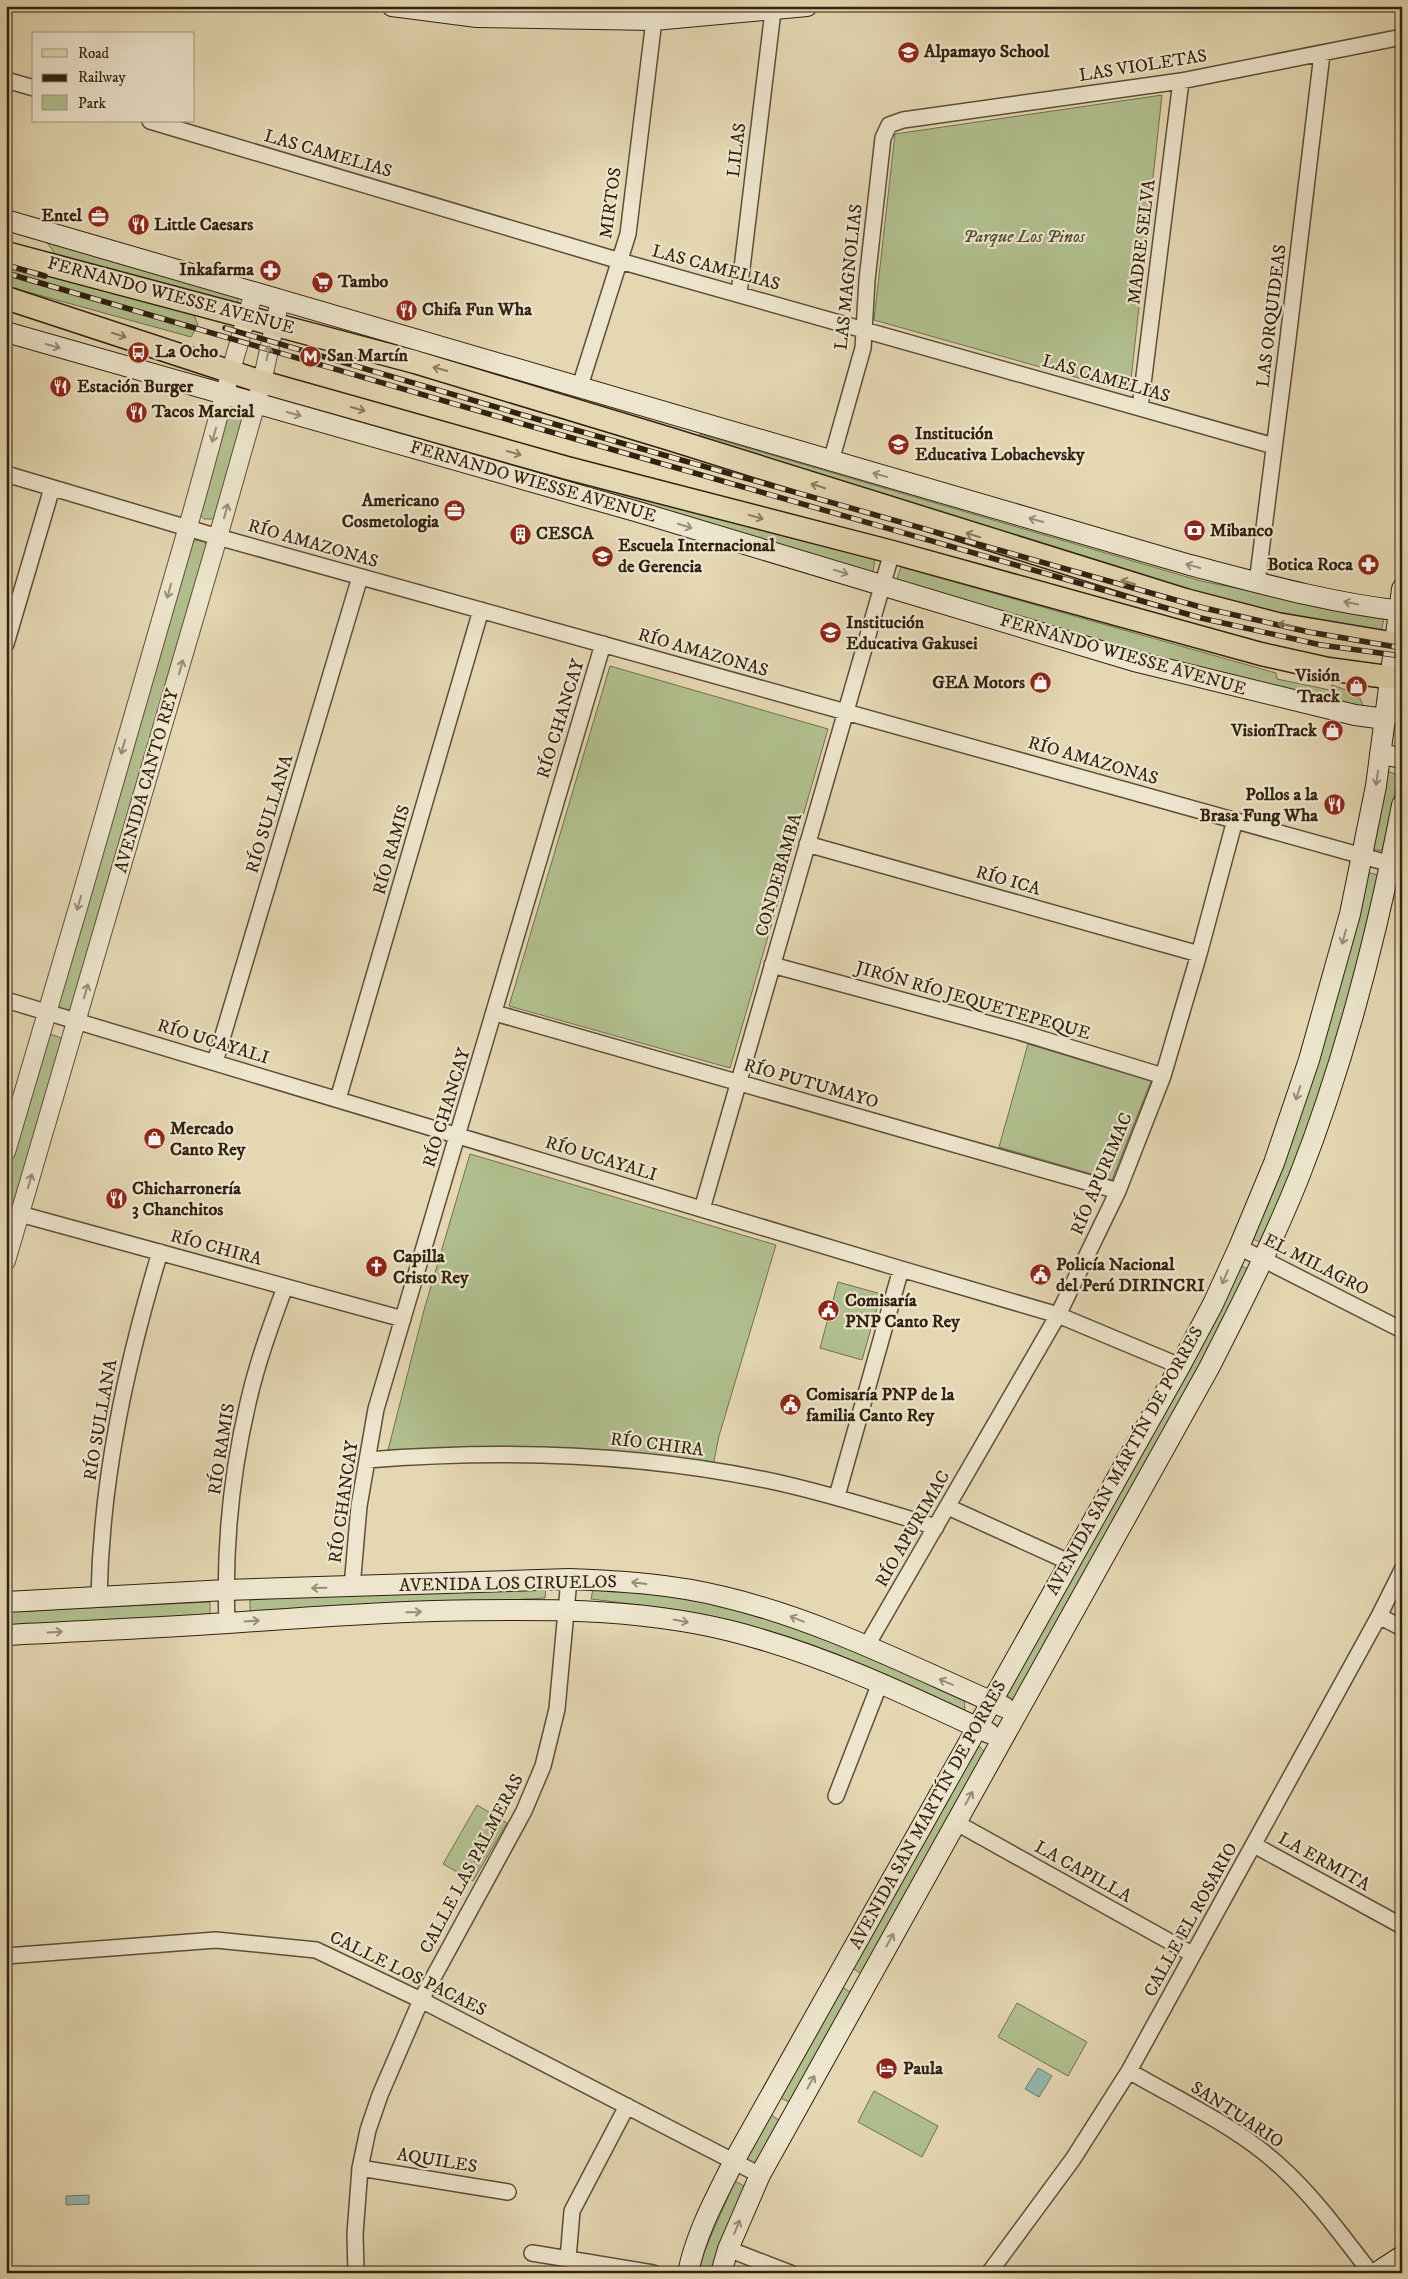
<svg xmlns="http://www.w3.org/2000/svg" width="1408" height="2279" font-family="'IM FELL DW Pica',serif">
<rect width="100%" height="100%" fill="#e4d7b2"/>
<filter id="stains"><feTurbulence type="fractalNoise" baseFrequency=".004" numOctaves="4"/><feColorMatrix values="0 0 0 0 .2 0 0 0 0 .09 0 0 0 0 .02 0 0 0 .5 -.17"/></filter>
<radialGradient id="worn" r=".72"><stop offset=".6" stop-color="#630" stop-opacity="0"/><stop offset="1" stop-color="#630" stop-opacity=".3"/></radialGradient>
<path fill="#b1bf8e" stroke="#717050" d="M1162 95 1130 389 1125 391 874 320 895 134Z
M43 237 238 298V304L61 262Z
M6 262 194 315 198 325 191 337 6 286Z
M276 393 875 558 872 579 273 405Z
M237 414 243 418 219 513 213 519H204L199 513 226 420 230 415Z
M700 434 1201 581 1384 618 1381 633 1238 604 697 442Z
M196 540 205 542 207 546 72 1010H65L57 1006 190 543Z
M901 567 1276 673 1277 679 1330 690 1332 685 1358 694 1363 705 1354 707 1198 672 895 585Z
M610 666 828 729 730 1068 509 1006Z
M1386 771 1399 775 1382 851 1370 848Z
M1366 872 1378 875 1350 1001 1323 1091 1265 1244 1250 1238Z
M50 1034 61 1038V1047L6 1237V1172L46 1041Z
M1028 1044 1151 1081 1112 1180 999 1147Z
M470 1154 776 1245 719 1436 713 1466 586 1451 525 1447 388 1450 424 1310Z
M1238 1264 1251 1271 1018 1697 1012 1699 1007 1695 1006 1689Z
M838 1282 881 1294 862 1360 820 1348Z
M594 1584 702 1599 816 1634 964 1699 965 1709 961 1712 729 1624 672 1609 591 1599Z
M546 1586 545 1598 250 1615V1600L340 1594Z
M210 1602V1617L6 1627V1612Z
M973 1747H980L986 1753 862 1974 852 1968Z
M477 1805 507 1823 473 1881 443 1864Z
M844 1988 850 1992 851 1997 791 2103 781 2098 838 1989Z
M1017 2003 1087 2042 1068 2076 998 2037Z
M874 2091 938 2126 922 2157 858 2122Z
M770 2114 780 2121 756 2165 744 2159Z
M735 2181 746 2187 711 2273H698L703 2254Z"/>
<path fill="#95b9b0" stroke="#6d7c70" d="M1038 2068 1052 2076 1039 2097 1025 2089Z
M89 2195V2204L66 2205V2196Z"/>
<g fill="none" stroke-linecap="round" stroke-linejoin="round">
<defs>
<path id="minor" d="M6 80 34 88
M150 121 620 261 1274 446
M739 293 773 11
M580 386 628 234 654 20
M1140 408 1181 81
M831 461 863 348 867 280 883 138 889 125 903 120 1181 81 1402 37
M6 474 218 537 1391 864
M1257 583 1288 339 1322 54
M6 644 52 488
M807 844 1199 954
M772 965 1016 1031 1163 1076
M6 1000 901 1269 1058 1315 1180 1366
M495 1013 1118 1191
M215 1062 360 577
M338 1099 481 610
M702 1209 892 552
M20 1214 403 1319
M1239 1247 1402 1330
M367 1460C505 1449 644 1453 780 1483 833 1495 884 1511 936 1527
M837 1496 901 1269
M948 1507 1069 1562
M352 1587 359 1506 376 1409 603 644
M99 1598C101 1479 126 1365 160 1252
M1379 1616 1402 1628
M227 1623C224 1549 231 1475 248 1403 257 1363 271 1325 285 1287
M866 1647 1058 1315 1118 1191 1163 1076 1199 954 1235 820
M836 1796 880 1683
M955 1822 1192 1954
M1254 1845 1402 1926
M6 1956 216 1940 316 1950 421 2000 760 2175
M1129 2071C1180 2101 1238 2127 1281 2167 1316 2199 1342 2236 1371 2273
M360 2168 508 2192
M728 2249 790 2273
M532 2253 653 2273
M568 2259 572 2211 627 2106
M356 2273 355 2234 360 2168 368 2130 380 2095 421 2000 524 1811 543 1766 557 1709 569 1579
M989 2273 1073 2159 1129 2071 1379 1616 1402 1570"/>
<path id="tertiary" d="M6 1152C68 945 127 738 187 530 210 451 229 371 254 293
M6 1261 218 537 262 382 280 300"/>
<path id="secondary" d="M392 6 477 17 654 20 807 6
M6 220 1190 565C1259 583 1330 603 1402 611
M6 332 635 511 1134 661 1355 715 1385 719 1402 704
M1380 754 1402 758
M6 1602 226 1590 569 1579C621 1581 673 1584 724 1597 821 1620 912 1667 1004 1707
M6 1635C80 1631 154 1628 228 1623 297 1618 366 1613 435 1611 534 1609 634 1607 731 1631 822 1654 906 1694 989 1733
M688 2273C696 2233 716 2197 734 2161L1180 1366 1213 1304 1239 1247 1274 1163 1309 1060 1350 914 1376 786 1402 589
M721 2273 728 2249 760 2175 1209 1368C1241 1305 1273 1242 1299 1177 1346 1058 1378 931 1402 805
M1376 2273 1402 2256"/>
<path id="primary" d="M6 253 415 362 670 439 1185 600 1277 624 1402 645
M6 298 262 382 567 468 892 552 1261 654 1328 669 1402 679"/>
</defs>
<use href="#minor" stroke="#5e4e39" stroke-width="18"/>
<use href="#tertiary" stroke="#5e4e39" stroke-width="20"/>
<use href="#secondary" stroke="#312111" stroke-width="22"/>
<use href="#primary" stroke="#312111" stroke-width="25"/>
<use href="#minor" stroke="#ede5cd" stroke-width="15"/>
<use href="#tertiary" stroke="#ede5cd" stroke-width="18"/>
<use href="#secondary" stroke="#ede5cd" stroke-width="20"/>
<use href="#primary" stroke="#e4d7b2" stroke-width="22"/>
<defs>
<path id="rail" d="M6 265 45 276
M6 273 537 428 1201 618 1321 645 1402 656
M225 328 540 420 1204 608 1309 632 1402 648"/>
</defs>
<use href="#rail" stroke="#312111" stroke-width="5.5"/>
<use href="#rail" stroke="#ede5cd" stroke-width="4" stroke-dasharray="11" stroke-linecap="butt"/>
</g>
<defs><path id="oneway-shaft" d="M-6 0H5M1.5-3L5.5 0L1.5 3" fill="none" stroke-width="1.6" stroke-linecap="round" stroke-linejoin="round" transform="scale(1.25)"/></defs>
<g stroke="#8a7c62">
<use href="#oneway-shaft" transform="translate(119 335) rotate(18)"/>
<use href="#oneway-shaft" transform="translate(440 369) rotate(-164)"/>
<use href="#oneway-shaft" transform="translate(358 409) rotate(16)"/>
<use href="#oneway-shaft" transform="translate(514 453) rotate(16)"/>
<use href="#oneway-shaft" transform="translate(818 486) rotate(-162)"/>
<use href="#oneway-shaft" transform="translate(756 517) rotate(15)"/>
<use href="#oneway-shaft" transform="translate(973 535) rotate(-163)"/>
<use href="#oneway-shaft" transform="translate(1128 582) rotate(-163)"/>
<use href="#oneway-shaft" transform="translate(1285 625) rotate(-169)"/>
</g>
<g stroke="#988d78">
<use href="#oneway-shaft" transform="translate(53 346) rotate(16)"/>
<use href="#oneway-shaft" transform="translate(268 353) rotate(-78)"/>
<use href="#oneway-shaft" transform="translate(294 414) rotate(16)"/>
<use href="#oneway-shaft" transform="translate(214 435) rotate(106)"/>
<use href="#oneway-shaft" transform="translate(880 475) rotate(-164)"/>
<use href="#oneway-shaft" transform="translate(226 511) rotate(-74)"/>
<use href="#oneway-shaft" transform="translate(1036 520) rotate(-164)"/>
<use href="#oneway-shaft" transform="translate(685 526) rotate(17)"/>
<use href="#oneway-shaft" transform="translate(1193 566) rotate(-165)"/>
<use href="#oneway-shaft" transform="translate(841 572) rotate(17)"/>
<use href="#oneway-shaft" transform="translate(169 591) rotate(106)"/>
<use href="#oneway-shaft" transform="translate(1351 603) rotate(-168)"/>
<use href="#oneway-shaft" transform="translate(181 667) rotate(-74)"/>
<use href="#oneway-shaft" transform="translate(123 747) rotate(106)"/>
<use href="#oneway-shaft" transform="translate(1377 778) rotate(98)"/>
<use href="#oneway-shaft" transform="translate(79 903) rotate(106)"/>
<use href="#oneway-shaft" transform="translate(1344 937) rotate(106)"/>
<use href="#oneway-shaft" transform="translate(86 991) rotate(-74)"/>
<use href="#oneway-shaft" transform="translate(1298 1093) rotate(108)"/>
<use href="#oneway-shaft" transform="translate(30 1181) rotate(-74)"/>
<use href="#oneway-shaft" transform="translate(1225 1277) rotate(114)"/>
<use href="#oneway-shaft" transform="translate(639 1583) rotate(-173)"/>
<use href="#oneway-shaft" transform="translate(319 1588) rotate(179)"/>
<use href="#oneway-shaft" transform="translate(414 1612) rotate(-1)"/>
<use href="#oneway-shaft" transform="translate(797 1619) rotate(-158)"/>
<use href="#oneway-shaft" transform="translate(252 1621) rotate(-4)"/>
<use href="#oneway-shaft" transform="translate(681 1621) rotate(11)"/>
<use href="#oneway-shaft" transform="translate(55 1632) rotate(-3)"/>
<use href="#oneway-shaft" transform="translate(946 1682) rotate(-157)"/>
<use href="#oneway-shaft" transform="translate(969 1798) rotate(-61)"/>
<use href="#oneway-shaft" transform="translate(890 1940) rotate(-61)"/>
<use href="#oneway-shaft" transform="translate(811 2082) rotate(-61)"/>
<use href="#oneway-shaft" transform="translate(737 2227) rotate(-67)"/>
</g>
<defs>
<symbol id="school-disc" viewBox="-11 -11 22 22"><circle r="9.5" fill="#8f2418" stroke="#ede5cd"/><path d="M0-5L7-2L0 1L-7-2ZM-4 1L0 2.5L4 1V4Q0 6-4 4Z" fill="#fff"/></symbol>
<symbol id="office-disc" viewBox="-11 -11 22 22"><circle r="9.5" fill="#8f2418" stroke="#ede5cd"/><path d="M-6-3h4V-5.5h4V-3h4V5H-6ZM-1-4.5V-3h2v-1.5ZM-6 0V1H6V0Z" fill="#fff"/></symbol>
<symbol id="restaurant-disc" viewBox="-11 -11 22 22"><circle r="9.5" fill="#8f2418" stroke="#ede5cd"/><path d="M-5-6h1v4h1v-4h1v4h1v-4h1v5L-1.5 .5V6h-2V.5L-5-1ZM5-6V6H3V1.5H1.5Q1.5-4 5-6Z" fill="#fff"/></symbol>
<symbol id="pharmacy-disc" viewBox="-11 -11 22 22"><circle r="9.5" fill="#8f2418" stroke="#ede5cd"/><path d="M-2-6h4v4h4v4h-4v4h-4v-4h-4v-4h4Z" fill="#fff"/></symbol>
<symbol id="supermarket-disc" viewBox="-11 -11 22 22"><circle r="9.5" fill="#8f2418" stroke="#ede5cd"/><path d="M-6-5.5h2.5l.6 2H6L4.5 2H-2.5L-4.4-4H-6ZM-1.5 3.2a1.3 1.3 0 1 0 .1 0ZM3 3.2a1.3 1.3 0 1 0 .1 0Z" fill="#fff"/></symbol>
<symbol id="bus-disc" viewBox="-11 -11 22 22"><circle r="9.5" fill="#8f2418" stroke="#ede5cd"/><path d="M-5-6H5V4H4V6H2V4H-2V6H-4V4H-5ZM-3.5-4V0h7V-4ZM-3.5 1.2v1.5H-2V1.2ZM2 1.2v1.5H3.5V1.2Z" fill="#fff"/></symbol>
<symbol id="metro-disc" viewBox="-11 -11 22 22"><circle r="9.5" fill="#8f2418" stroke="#ede5cd"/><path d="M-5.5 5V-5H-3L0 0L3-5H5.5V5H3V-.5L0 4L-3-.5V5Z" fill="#fff"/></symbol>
<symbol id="bank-disc" viewBox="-11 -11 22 22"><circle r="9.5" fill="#8f2418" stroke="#ede5cd"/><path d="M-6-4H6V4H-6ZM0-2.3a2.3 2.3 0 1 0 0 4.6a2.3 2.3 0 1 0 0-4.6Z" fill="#fff"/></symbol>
<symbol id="building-disc" viewBox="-11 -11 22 22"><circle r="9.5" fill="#8f2418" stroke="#ede5cd"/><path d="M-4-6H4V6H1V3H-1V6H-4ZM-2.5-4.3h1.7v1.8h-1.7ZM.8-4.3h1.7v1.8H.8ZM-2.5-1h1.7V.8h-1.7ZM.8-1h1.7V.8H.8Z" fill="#fff"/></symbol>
<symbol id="shop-disc" viewBox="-11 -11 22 22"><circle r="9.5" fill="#8f2418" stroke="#ede5cd"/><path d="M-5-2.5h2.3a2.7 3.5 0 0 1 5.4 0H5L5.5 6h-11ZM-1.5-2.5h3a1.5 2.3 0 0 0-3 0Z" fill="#fff"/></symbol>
<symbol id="church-disc" viewBox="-11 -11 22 22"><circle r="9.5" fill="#8f2418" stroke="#ede5cd"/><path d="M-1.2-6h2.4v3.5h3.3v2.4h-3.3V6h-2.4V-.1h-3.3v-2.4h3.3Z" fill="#fff"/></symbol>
<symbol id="civic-disc" viewBox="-11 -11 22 22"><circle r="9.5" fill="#8f2418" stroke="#ede5cd"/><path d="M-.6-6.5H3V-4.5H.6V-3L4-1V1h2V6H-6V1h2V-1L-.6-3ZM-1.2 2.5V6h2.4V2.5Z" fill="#fff"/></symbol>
<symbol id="hotel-disc" viewBox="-11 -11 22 22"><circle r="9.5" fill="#8f2418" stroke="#ede5cd"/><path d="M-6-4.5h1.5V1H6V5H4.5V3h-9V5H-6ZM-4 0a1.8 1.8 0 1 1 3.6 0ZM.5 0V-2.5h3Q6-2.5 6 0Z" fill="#fff"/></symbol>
</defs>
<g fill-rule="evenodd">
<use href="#school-disc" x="896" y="40" width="25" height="25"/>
<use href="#office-disc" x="86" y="204" width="25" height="25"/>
<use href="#restaurant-disc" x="126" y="212" width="25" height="25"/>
<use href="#pharmacy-disc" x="258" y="258" width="25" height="25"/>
<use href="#supermarket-disc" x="310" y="270" width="25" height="25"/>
<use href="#restaurant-disc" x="394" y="298" width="25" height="25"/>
<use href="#bus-disc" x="126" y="340" width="25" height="25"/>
<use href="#metro-disc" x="298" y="344" width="25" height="25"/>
<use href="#restaurant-disc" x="48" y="374" width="25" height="25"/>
<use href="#restaurant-disc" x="124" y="400" width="25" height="25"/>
<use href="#school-disc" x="886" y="432" width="25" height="25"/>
<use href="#office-disc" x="442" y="498" width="25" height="25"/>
<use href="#bank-disc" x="1182" y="518" width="25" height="25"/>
<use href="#building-disc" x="508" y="522" width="25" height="25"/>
<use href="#school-disc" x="590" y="544" width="25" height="25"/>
<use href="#pharmacy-disc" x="1356" y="552" width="25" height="25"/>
<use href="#school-disc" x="818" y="620" width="25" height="25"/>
<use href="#shop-disc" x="1028" y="670" width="25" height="25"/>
<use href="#shop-disc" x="1344" y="674" width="25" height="25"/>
<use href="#shop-disc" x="1320" y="718" width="25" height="25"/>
<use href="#restaurant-disc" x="1322" y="792" width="25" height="25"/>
<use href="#shop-disc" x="142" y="1126" width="25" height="25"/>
<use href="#restaurant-disc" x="104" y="1186" width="25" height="25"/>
<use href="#church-disc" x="364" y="1254" width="25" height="25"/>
<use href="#civic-disc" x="1028" y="1262" width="25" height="25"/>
<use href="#civic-disc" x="816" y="1298" width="25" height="25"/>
<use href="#civic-disc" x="778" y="1392" width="25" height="25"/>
<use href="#hotel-disc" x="874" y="2056" width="25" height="25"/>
</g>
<g text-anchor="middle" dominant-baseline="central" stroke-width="4.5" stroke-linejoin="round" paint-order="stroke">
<g font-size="18" font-weight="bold" fill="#312111" stroke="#ede5cd" text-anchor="start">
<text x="924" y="52">Alpamayo School</text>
<text x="82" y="216" text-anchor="end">Entel</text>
<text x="154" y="225">Little Caesars</text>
<text x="254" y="270" text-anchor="end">Inkafarma</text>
<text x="338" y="282">Tambo</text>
<text x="422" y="310">Chifa Fun Wha</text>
<text x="155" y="352">La Ocho</text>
<text x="327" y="356">San Martín</text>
<text x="77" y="387">Estación Burger</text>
<text x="152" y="412">Tacos Marcial</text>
<text x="915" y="434">Institución<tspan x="915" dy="21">Educativa Lobachevsky</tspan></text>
<text x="439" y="501" text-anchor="end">Americano<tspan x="439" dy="21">Cosmetologia</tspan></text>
<text x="1210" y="531">Mibanco</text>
<text x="536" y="534">CESCA</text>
<text x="618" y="546">Escuela Internacional<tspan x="618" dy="21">de Gerencia</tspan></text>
<text x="1353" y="565" text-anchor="end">Botica Roca</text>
<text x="846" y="623">Institución<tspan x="846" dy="21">Educativa Gakusei</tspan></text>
<text x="1340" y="676" text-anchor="end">Visión<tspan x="1340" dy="21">Track</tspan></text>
<text x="1025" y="683" text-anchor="end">GEA Motors</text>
<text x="1317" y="731" text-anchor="end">VisionTrack</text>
<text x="1318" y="795" text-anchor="end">Pollos a la<tspan x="1318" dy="21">Brasa Fung Wha</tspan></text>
<text x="170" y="1129">Mercado<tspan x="170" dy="21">Canto Rey</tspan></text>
<text x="132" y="1189">Chicharronería<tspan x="132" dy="21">3 Chanchitos</tspan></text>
<text x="393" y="1257">Capilla<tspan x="393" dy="21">Cristo Rey</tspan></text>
<text x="1056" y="1265">Policía Nacional<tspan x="1056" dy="21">del Perú DIRINCRI</tspan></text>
<text x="845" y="1301">Comisaría<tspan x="845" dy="21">PNP Canto Rey</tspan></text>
<text x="806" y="1395">Comisaría PNP de la<tspan x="806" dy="21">familia Canto Rey</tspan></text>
<text x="903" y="2069">Paula</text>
</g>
<g font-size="18" fill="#312111" stroke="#ede5cd">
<text transform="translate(1143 66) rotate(-9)">LAS VIOLETAS</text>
<text transform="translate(737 150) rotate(-83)">LILAS</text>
<text transform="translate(328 154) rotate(16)">LAS CAMELIAS</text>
<text transform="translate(611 203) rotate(-82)">MIRTOS</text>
<text transform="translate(1142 242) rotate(-83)">MADRE SELVA</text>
<text transform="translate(716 268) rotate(15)">LAS CAMELIAS</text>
<text transform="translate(849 277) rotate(-84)">LAS MAGNOLIAS</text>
<text transform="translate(171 296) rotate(15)">FERNANDO WIESSE AVENUE</text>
<text transform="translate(1272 316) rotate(-83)">LAS ORQUIDEAS</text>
<text transform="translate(1106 379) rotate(16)">LAS CAMELIAS</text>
<text transform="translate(533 482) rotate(16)">FERNANDO WIESSE AVENUE</text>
<text transform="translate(313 544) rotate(16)">RÍO AMAZONAS</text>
<text transform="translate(703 653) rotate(16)">RÍO AMAZONAS</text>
<text transform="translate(1123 655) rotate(16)">FERNANDO WIESSE AVENUE</text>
<text transform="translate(561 719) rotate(-73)">RÍO CHANCAY</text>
<text transform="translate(1093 761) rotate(16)">RÍO AMAZONAS</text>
<text transform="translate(147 781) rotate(-74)">AVENIDA CANTO REY</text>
<text transform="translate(270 814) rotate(-73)">RÍO SULLANA</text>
<text transform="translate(392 850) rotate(-74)">RÍO RAMIS</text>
<text transform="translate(779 875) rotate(-74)">CONDEBAMBA</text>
<text transform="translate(1008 881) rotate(16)">RÍO ICA</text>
<text transform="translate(973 1001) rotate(16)">JIRÓN RÍO JEQUETEPEQUE</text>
<text transform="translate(213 1042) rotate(17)">RÍO UCAYALI</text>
<text transform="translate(811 1084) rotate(16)">RÍO PUTUMAYO</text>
<text transform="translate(447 1108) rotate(-73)">RÍO CHANCAY</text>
<text transform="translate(601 1159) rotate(17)">RÍO UCAYALI</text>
<text transform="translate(1102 1174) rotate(-67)">RÍO APURIMAC</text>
<text transform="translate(216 1248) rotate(15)">RÍO CHIRA</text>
<text transform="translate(1316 1265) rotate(27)">EL MILAGRO</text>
<text transform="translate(101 1420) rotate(-80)">RÍO SULLANA</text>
<text transform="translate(657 1445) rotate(7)">RÍO CHIRA</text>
<text transform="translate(222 1449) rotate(-81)">RÍO RAMIS</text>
<text transform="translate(1125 1461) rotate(-61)">AVENIDA SAN MARTÍN DE PORRES</text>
<text transform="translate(344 1502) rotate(-82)">RÍO CHANCAY</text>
<text transform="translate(913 1529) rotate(-60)">RÍO APURIMAC</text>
<text transform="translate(508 1584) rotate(-1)">AVENIDA LOS CIRUELOS</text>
<text transform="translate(928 1815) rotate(-61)">AVENIDA SAN MARTÍN DE PORRES</text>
<text transform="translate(1324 1862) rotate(29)">LA ERMITA</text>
<text transform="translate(472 1864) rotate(-62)">CALLE LAS PALMERAS</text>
<text transform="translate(1083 1872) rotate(29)">LA CAPILLA</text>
<text transform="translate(1191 1920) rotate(-61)">CALLE EL ROSARIO</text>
<text transform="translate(408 1974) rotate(26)">CALLE LOS PACAES</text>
<text transform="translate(1237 2115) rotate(33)">SANTUARIO</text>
<text transform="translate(437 2161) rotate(9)">AQUILES</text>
</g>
<g font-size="18" font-style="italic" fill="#514830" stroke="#ede5cd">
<text x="1024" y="237">Parque Los Pinos</text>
</g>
</g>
<rect width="1408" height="2279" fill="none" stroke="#e4d7b2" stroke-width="25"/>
<rect x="8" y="8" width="1393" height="2264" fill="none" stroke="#312111" stroke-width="2.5"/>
<rect x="12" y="12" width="1383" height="2254" fill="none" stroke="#312111"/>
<rect x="32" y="32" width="162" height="90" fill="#ede5cd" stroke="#a29782"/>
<rect x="42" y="49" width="25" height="8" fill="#e4d7b2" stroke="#a29782"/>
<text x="78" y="58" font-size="15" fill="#312111">Road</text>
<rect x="42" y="74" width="25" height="8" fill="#312111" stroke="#a29782"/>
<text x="78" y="82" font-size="15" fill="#312111">Railway</text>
<rect x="42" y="95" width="25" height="15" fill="#b1bf8e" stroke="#a29782"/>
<text x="78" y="108" font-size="15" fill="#312111">Park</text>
<rect width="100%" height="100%" filter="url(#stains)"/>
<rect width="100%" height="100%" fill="url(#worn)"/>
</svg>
